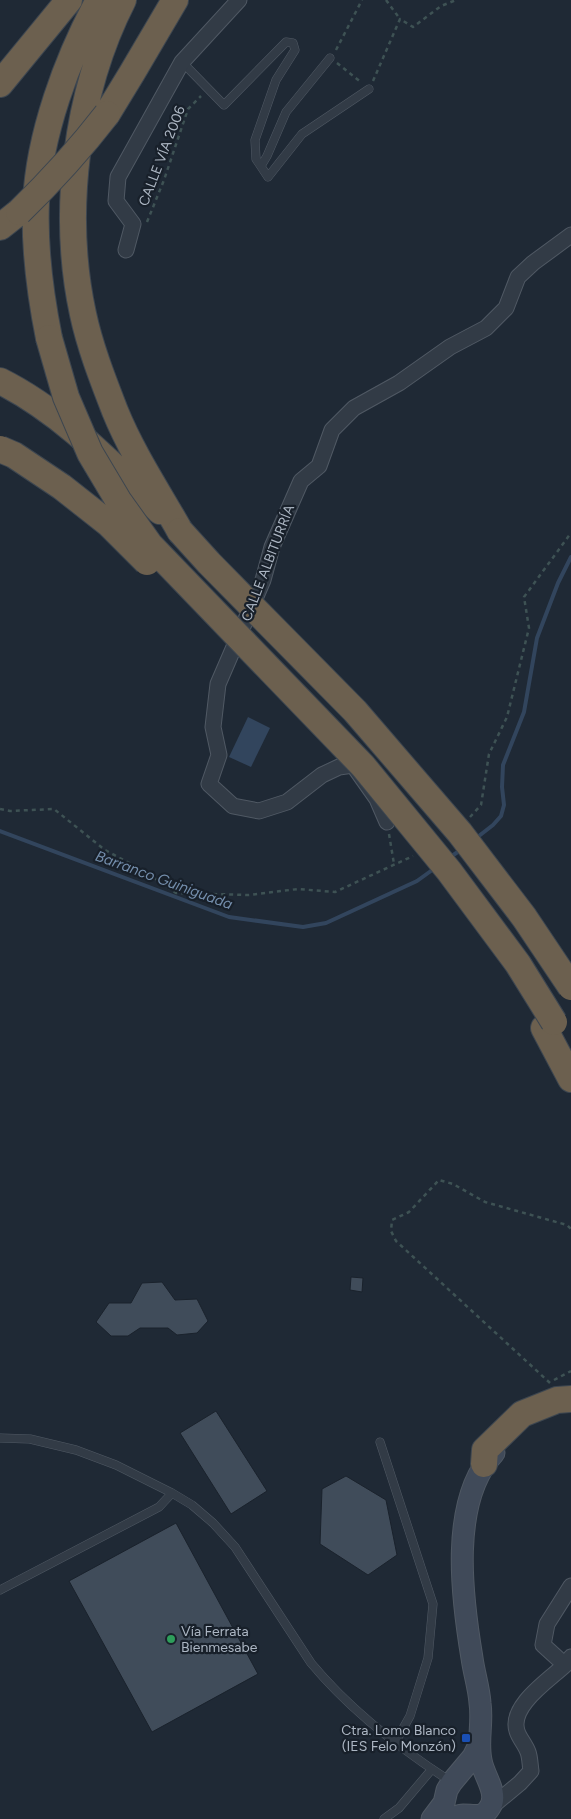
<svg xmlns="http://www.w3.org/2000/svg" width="571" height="1819" font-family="Figtree,sans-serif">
<rect width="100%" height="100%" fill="#1f2935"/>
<path fill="#32455d" d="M248 717 270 728 251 767 229 757Z"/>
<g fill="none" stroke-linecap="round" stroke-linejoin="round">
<path stroke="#32455d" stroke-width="4" d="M0 831 229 917 303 927 326 923 417 881 435 868
M475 839 493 825 501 816 504 805 502 787 503 765 524 712 537 638 558 583 571 557
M449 858 462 849"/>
</g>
<path fill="#404c5a" stroke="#1a222c" d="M351 1277 363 1278 362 1292 350 1290Z
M162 1282 175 1300 197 1299 208 1321 197 1333 177 1335 168 1328H140L128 1336H111L96 1322 109 1303H131L142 1283Z
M216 1411 267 1491 231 1514 180 1433Z
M346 1476 386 1500 397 1555 368 1575 320 1544 322 1489Z
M176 1523 258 1674 152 1732 69 1581Z"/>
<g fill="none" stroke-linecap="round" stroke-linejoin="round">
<defs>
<path id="lane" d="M182 62 224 105 286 42 293 43 295 50 276 80 255 140 256 159 268 177 302 134 369 89
M261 166 267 156 286 112 330 58
M0 1438 30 1439 76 1450 116 1465 172 1493 192 1505 213 1523 235 1547 311 1663C350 1710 399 1748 450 1781
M380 1442 433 1604 428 1658 410 1716 396 1741
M0 1590 159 1507 172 1493
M384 1819 399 1808 432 1769"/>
<path id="street" d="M126 250 133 224 116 201 118 177 182 62 239 0
M387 822 377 799 353 765 339 767 322 775 287 802 259 811 233 806 209 784 219 755 213 727 218 684 263 580 272 547 301 481 319 466 332 430 354 408 399 383 450 347 486 328 506 308 518 277 533 263 571 235
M565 1665 543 1645 547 1624 571 1586
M491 1807 520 1783 531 1771C530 1765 530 1757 528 1752 525 1744 519 1738 517 1731 509 1706 549 1680 565 1665L571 1657"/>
<path id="secondary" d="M432 1819 444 1803 447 1790 452 1782 473 1757 479 1745
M449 1819C453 1818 459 1815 463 1815 474 1815 483 1819 490 1807 499 1793 483 1775 481 1760 477 1741 483 1723 480 1703 479 1688 474 1673 472 1658 462 1598 449 1501 494 1453"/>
<path id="highway" d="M123 0C76 92 61 213 83 314 90 347 103 380 115 411 132 453 158 492 180 531
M0 84 69 0
M107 114 132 73 175 0
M0 227 19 212
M49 338C40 293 34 248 36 202 39 135 67 59 99 0
M0 381C62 412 111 464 160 511
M544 1028 571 1079
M484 1464 485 1450 522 1414 557 1400 571 1399"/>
</defs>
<use href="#lane" stroke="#505964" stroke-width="9"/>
<use href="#street" stroke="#505964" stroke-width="17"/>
<use href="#secondary" stroke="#505964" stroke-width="23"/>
<use href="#highway" stroke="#3d4650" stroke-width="28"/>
<path stroke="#3e5254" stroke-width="2.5" stroke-dasharray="4 4" stroke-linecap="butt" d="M386 0 400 19
M336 50 362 0
M337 63 362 83
M373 81 400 19 413 27 441 6 456 0
M147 222 164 180 188 109 201 96
M0 809 10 811 54 809 105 850 144 871 176 893 249 895 298 889 335 892 413 856
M470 817 481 805 489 754 507 717 529 628 524 597 571 533
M389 834 394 864
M554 1380 571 1371
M550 1383 396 1241 391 1231 392 1220 409 1212 439 1180 453 1184 485 1202 567 1225 571 1229"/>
<use href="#lane" stroke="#323b46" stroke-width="8"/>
<use href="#street" stroke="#323b46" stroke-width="15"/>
<use href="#secondary" stroke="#404a59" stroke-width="21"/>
<use href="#highway" stroke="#6c604f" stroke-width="26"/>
<defs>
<path id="highway-bridge" d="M19 212C51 181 80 149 107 114
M49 338 66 397 90 453 118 500 150 545 363 766 449 871 518 964 554 1022
M0 449 14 455 62 487 109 524 147 562
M180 531 209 563 355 711 460 833 524 917 571 987"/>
</defs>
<use href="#highway-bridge" stroke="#3d4650" stroke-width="28" stroke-linecap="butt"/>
<use href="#highway-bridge" stroke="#6c604f" stroke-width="26"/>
</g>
<circle fill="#2e9e5b" stroke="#18202a" stroke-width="2" cx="171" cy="1639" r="5"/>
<rect fill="#1a4fb4" stroke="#18202a" stroke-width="2" x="461" y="1733" width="10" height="10" rx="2.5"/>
<g text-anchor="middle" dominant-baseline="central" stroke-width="4.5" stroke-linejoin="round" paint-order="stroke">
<g font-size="14" fill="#acb6c3" stroke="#18202a">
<text transform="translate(162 156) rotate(-69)">CALLE VÍA 2006</text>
<text transform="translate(268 563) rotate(-69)">CALLE ALBITURRÍA</text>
</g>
<g font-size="14" fill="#acb6c3" stroke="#18202a" text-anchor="start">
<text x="181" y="1631">Vía Ferrata<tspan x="181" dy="16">Bienmesabe</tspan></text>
<text x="456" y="1730" text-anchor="end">Ctra. Lomo Blanco<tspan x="456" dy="16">(IES Felo Monzón)</tspan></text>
</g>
<g font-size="15" font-style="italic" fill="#748eac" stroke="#18202a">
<text transform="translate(164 880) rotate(20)">Barranco Guiniguada</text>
</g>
</g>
</svg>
